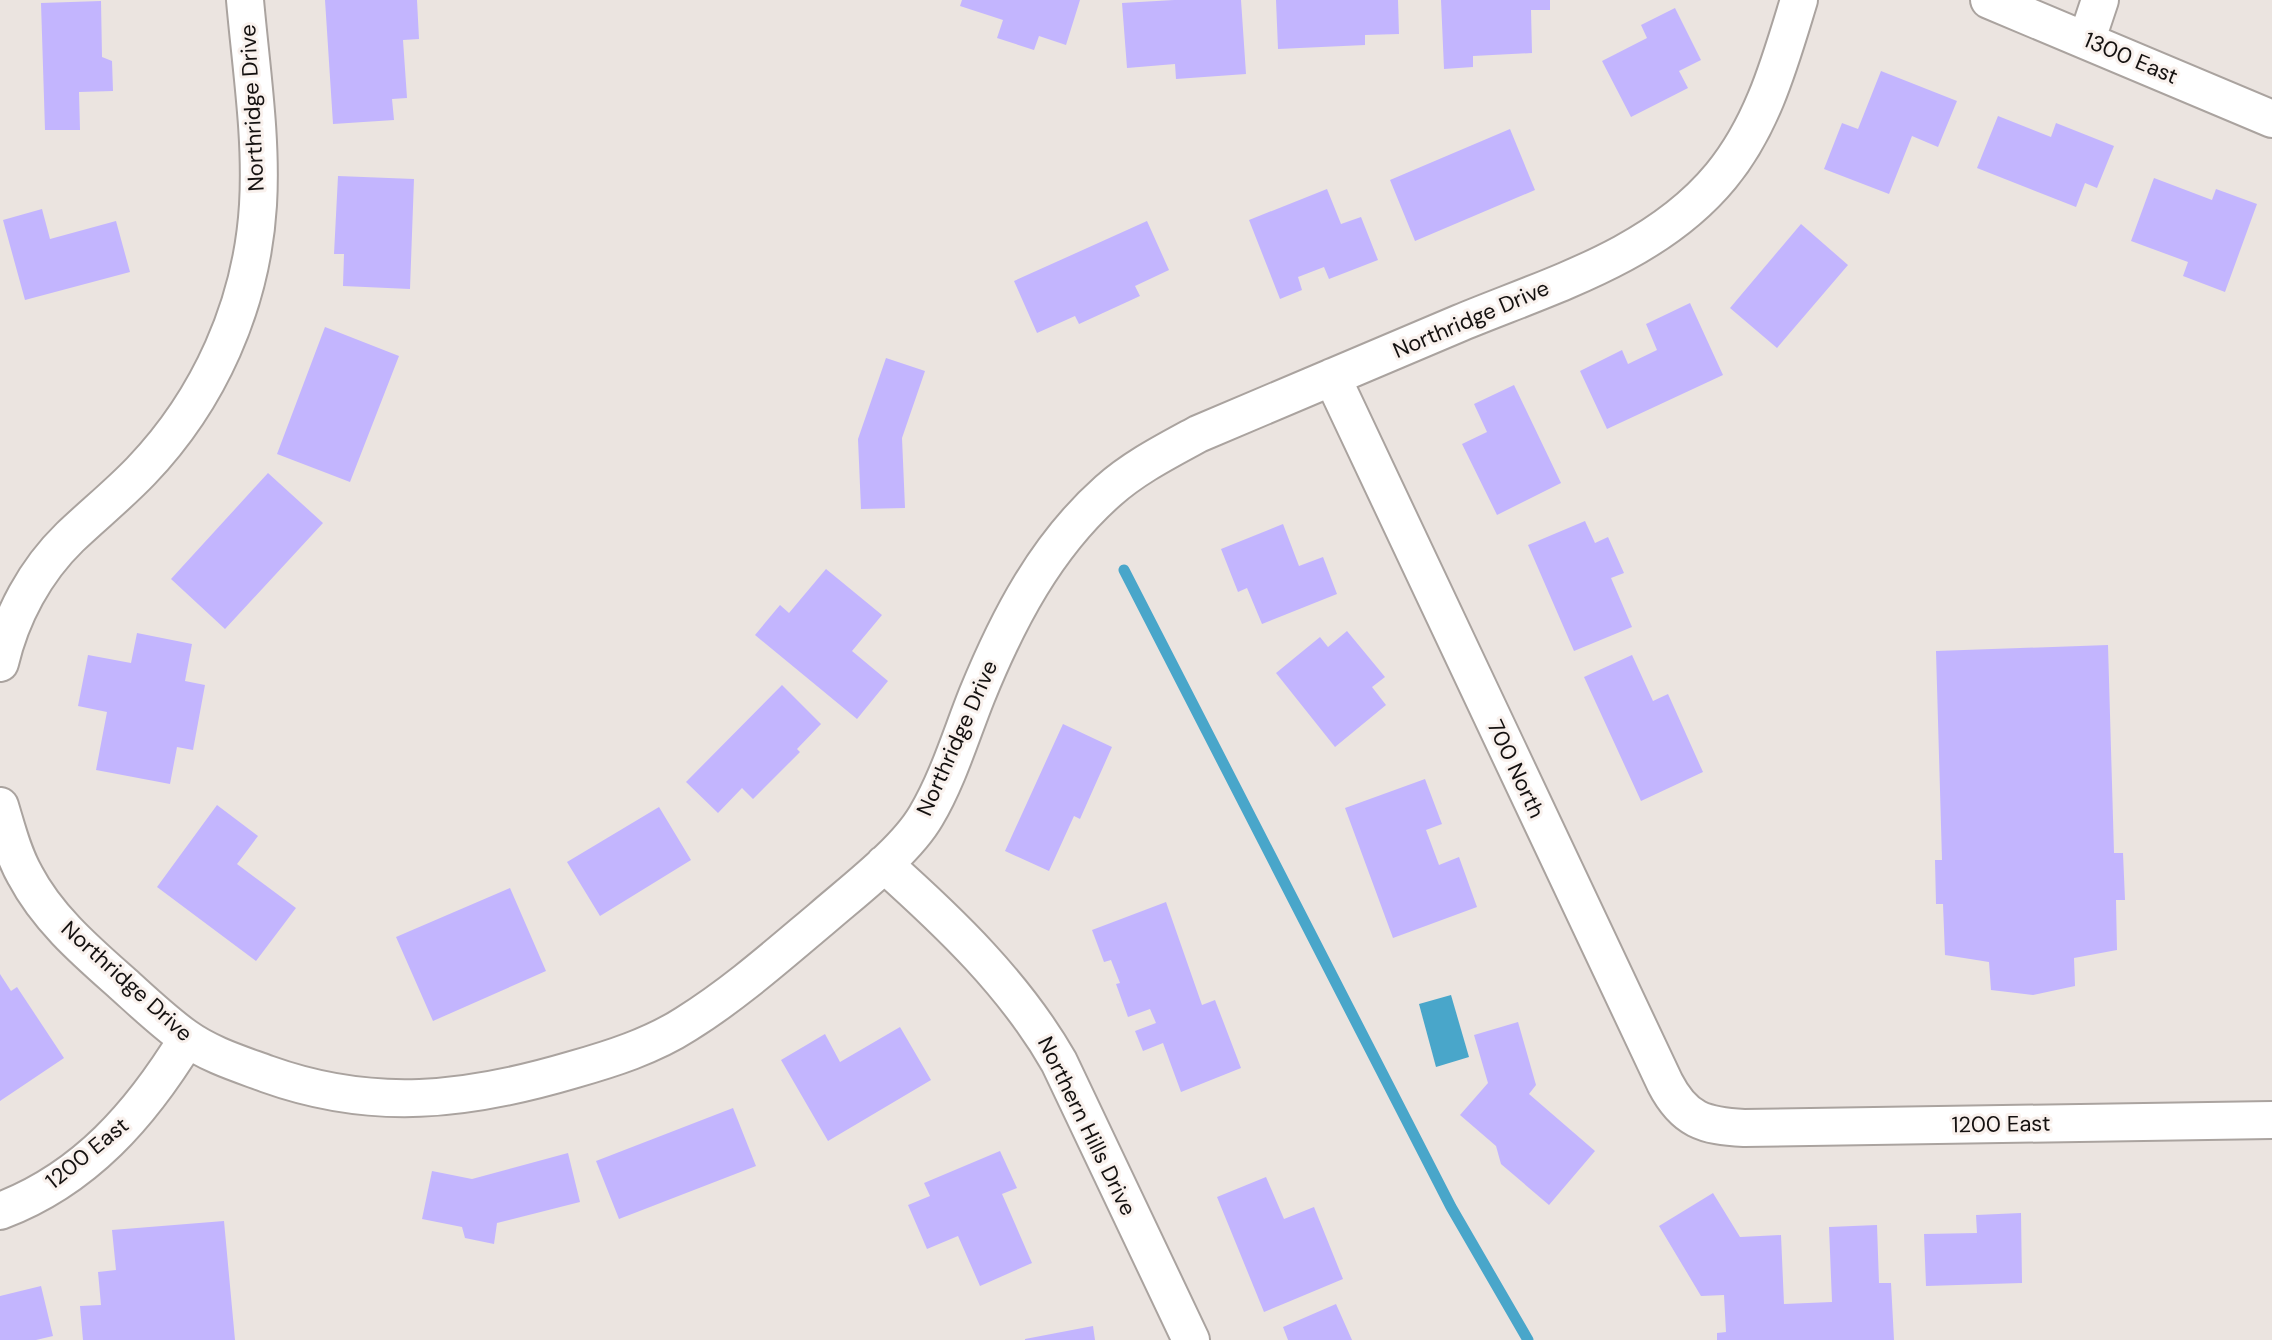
<svg xmlns="http://www.w3.org/2000/svg" width="2272" height="1340" font-family="'DM Sans',sans-serif">
<rect width="100%" height="100%" fill="#ebe4e0"/>
<path fill="#49a6ca" d="M1451 995 1469 1057 1436 1067 1419 1004Z"/>
<g fill="none" stroke-linecap="round" stroke-linejoin="round">
<path stroke="#49a6ca" stroke-width="11" d="M1124 570 1451 1207 1528 1340"/>
</g>
<path fill="#c3b5fe" d="M325 0H417L419 39 403 40 407 98 392 99 394 120 333 124Z
M962 0H1080L1066 45 1039 36 1034 50 997 38 1003 20 960 6Z
M1174 0H1241L1246 74 1176 79 1175 64 1127 68 1122 3Z
M1276 0H1398L1399 34 1365 35V45L1278 49Z
M1441 0H1550V10H1531L1532 53 1473 56V67L1444 69Z
M101 1 102 57 112 61 113 91 79 92 80 130H45L41 3Z
M1675 8 1701 60 1679 71 1688 88 1631 117 1602 61 1647 38 1641 25Z
M1881 71 1957 101 1938 147 1912 136 1889 194 1824 169 1842 123 1858 129Z
M1998 116 2051 137 2056 123 2114 146 2097 188 2085 183 2076 207 1977 168Z
M1510 129 1535 190 1415 241 1390 180Z
M338 176 414 179 410 289 343 286 344 254H334Z
M2154 178 2212 200 2216 189 2257 204 2225 292 2183 276 2188 262 2131 241Z
M1327 189 1341 224 1361 217 1378 260 1329 279 1324 267 1298 277 1302 290 1280 299 1249 220Z
M42 209 50 239 116 221 130 272 25 300 3 220Z
M1147 221 1169 270 1135 286 1140 296 1079 324 1075 316 1037 333 1014 281Z
M1801 224 1848 265 1777 348 1730 308Z
M1690 303 1723 375 1607 429 1580 371 1622 350 1628 364 1657 350 1646 324Z
M325 327 399 356 350 482 277 454Z
M886 358 925 371 902 438 905 508 861 509 858 439Z
M1514 385 1561 483 1497 515 1462 444 1487 432 1474 404Z
M268 473 323 523 225 629 171 579Z
M1585 521 1595 543 1608 537 1624 573 1611 578 1632 627 1574 651 1528 545Z
M1283 524 1299 566 1323 557 1337 594 1262 624 1247 588 1238 592 1221 549Z
M826 569 882 615 852 651 888 681 857 719 755 635 780 605 789 613Z
M1347 631 1385 677 1372 687 1386 705 1335 747 1276 673 1320 637 1328 647Z
M137 633 192 644 185 681 205 685 193 750 177 747 170 784 96 770 107 712 78 706 88 655 131 663Z
M2108 645 2114 853H2123L2125 900H2116L2117 950 2074 958 2075 986 2033 995 1991 990 1989 962 1945 955 1943 904H1936L1935 860H1942L1936 651Z
M1632 655 1653 701 1668 694 1703 772 1641 801 1584 677Z
M782 685 821 724 797 749 800 752 753 799 742 788 718 813 686 782Z
M1063 724 1112 747 1080 819 1074 816 1049 871 1005 851Z
M1425 779 1442 824 1426 830 1439 865 1459 857 1477 907 1393 938 1345 808Z
M217 805 258 836 237 864 296 908 256 961 157 887Z
M659 807 691 860 600 916 567 862Z
M510 888 546 971 433 1021 396 937Z
M1166 902 1202 1005 1215 1000 1241 1068 1181 1092 1163 1043 1143 1051 1135 1031 1156 1023 1150 1009 1128 1017 1116 984 1120 983 1111 960 1104 962 1092 930Z
M0 974 11 991 17 987 64 1058 0 1101Z
M1518 1022 1536 1085 1529 1094 1595 1151 1549 1205 1501 1164 1496 1146 1460 1115 1488 1083 1474 1035Z
M900 1027 931 1080 828 1141 781 1060 825 1034 840 1062Z
M733 1108 756 1166 619 1219 596 1161Z
M1000 1151 1017 1188 1002 1194 1032 1263 980 1286 958 1236 927 1249 908 1205 930 1196 924 1183Z
M568 1153 580 1202 497 1223 494 1244 465 1238 462 1227 422 1219 432 1171 472 1179Z
M1266 1177 1284 1219 1314 1207 1343 1279 1264 1312 1217 1197Z
M1713 1193 1740 1237 1781 1235 1784 1304 1832 1302 1829 1227 1877 1225 1879 1283H1891L1894 1340H1717V1333L1726 1332 1724 1295 1701 1296 1659 1226Z
M2021 1213 2022 1283 1926 1286 1924 1234 1977 1233 1976 1215Z
M224 1221 235 1340H83L80 1306 101 1305 98 1272 116 1270 112 1230Z
M41 1286 53 1336 36 1340H0V1296Z
M1336 1304 1352 1340H1288L1283 1327Z
M1093 1326 1095 1340H1025V1339Z"/>
<g fill="none" stroke-linecap="round" stroke-linejoin="round">
<defs>
<path id="street" d="M1989 0 2272 119
M2087 39 2100 0
M1332 377 1665 1083C1684 1120 1704 1126 1744 1128L2272 1120
M0 663C11 616 35 571 70 537 93 515 118 495 141 471 209 400 252 305 258 205 262 137 251 68 245 0
M0 806C7 829 13 854 25 875 48 919 87 952 123 984 143 1002 164 1022 185 1037 210 1055 240 1064 267 1074 373 1112 467 1101 572 1070 611 1059 652 1046 686 1024 734 994 777 956 821 919 853 891 905 852 926 816 948 779 961 735 977 695 1008 619 1046 546 1108 491 1135 467 1167 451 1198 434 1285 397 1373 360 1460 323 1552 285 1656 255 1721 176 1763 125 1780 62 1799 0
M884 864C950 923 1015 985 1059 1062L1191 1340
M0 1211C85 1179 141 1114 187 1039"/>
</defs>
<use href="#street" stroke="#aaa39f" stroke-width="40"/>
<use href="#street" stroke="#fff" stroke-width="36"/>
</g>
<g text-anchor="middle" dominant-baseline="central" stroke-width="6" stroke-linejoin="round" paint-order="stroke">
<g font-size="22" fill="#141110" stroke="#f9f1ed">
<text transform="translate(2131 58) rotate(23)">1300 East</text>
<text transform="translate(252 108) rotate(-93)">Northridge Drive</text>
<text transform="translate(1471 319) rotate(-23)">Northridge Drive</text>
<text transform="translate(957 738) rotate(-66)">Northridge Drive</text>
<text transform="translate(1516 769) rotate(65)">700 North</text>
<text transform="translate(127 981) rotate(42)">Northridge Drive</text>
<text transform="translate(2001 1124) rotate(-1)">1200 East</text>
<text transform="translate(1087 1126) rotate(64)">Northern Hills Drive</text>
<text transform="translate(87 1153) rotate(-39)">1200 East</text>
</g>
</g>
</svg>
